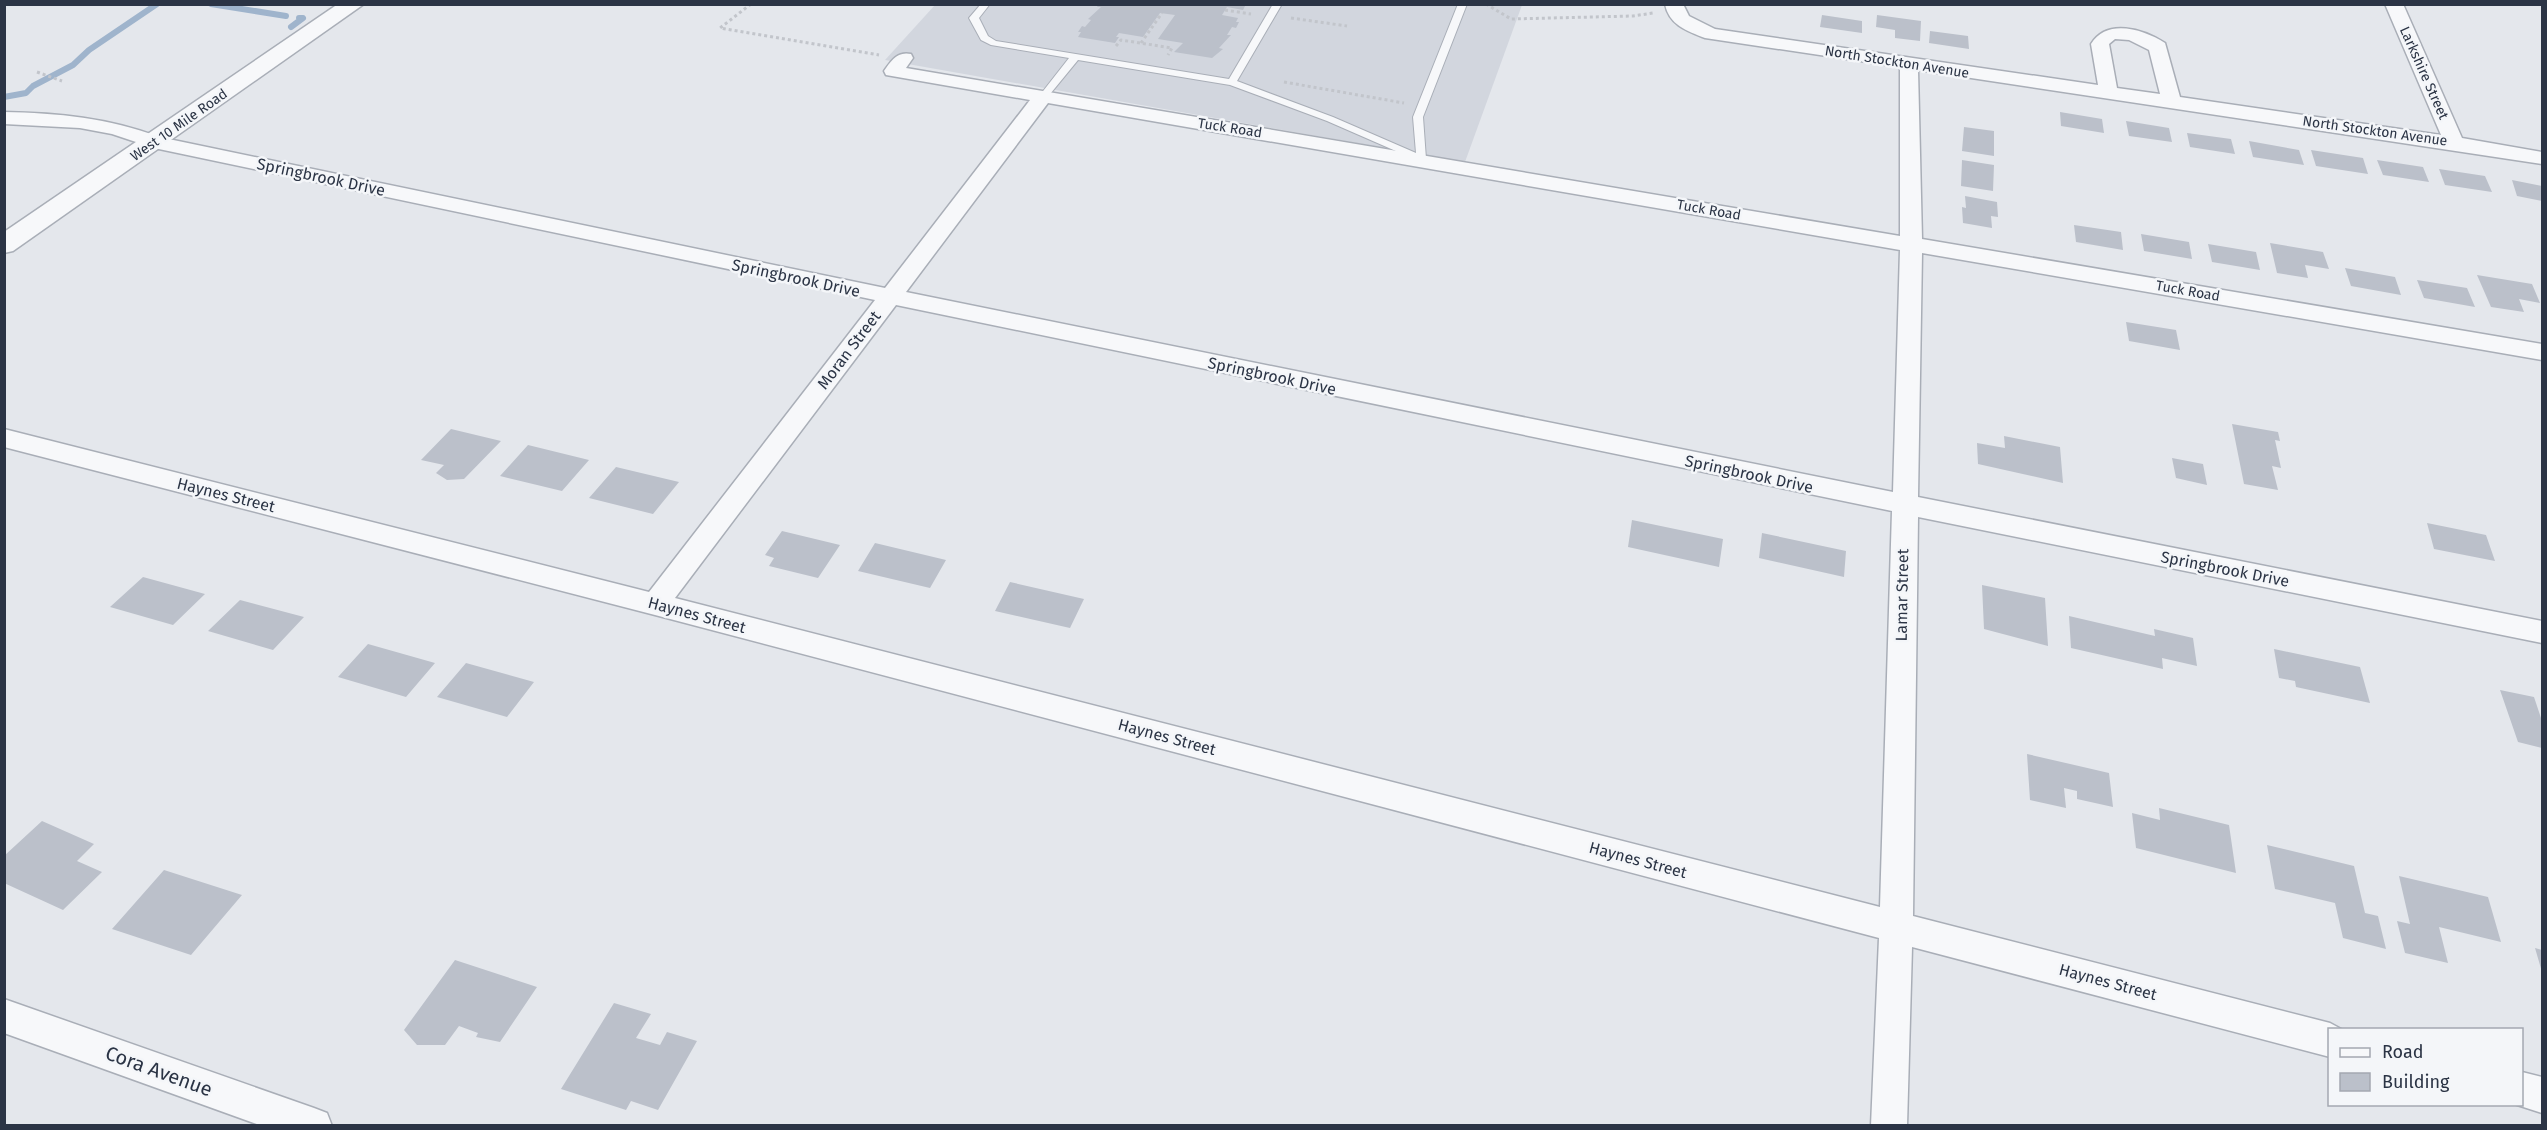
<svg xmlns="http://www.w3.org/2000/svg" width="2547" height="1130" font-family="'Fira Sans',sans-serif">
<rect width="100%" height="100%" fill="#e4e7ec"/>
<path fill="#d2d6de" d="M935 5H1522L1465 162 885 60Z"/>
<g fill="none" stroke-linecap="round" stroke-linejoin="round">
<path stroke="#9fb4cc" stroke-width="6" d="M211 4 286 16
M291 27 303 18H299
M4 97 26 93 33 86 73 65 89 50 157 4"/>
</g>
<path fill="#bbc0ca" d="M1099 4H1246L1243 10 1227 7 1222 15 1238 18 1236 22H1239L1236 28 1232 27 1227 35H1231L1219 48 1223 49 1212 58 1174 52 1183 43 1158 39 1175 15 1160 13 1143 37 1119 33 1116 37H1119L1115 43 1078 37 1081 32H1078L1082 26 1085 27 1091 20 1088 19 1101 7H1097Z
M1822 15 1862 21V33L1820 27Z
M1877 15 1921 21 1920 41 1895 38V30L1876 27Z
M1930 31 1968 36 1969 49 1929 43Z
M2060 112 2102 119 2104 133 2061 126Z
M2126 121 2169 128 2172 142 2129 136Z
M1964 127 1994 131V156L1962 151Z
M2187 133 2231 139 2235 154 2190 147Z
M2249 141 2299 150 2304 165 2253 157Z
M2311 150 2363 158 2368 174 2316 166Z
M1962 160 1994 165 1993 191 1961 186Z
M2377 160 2423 167 2429 182 2383 175Z
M2439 169 2485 176 2492 192 2445 185Z
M2512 180 2542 186V201L2517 196Z
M1965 196 1997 202 1998 217 1991 216 1992 228 1963 223 1962 207 1966 208Z
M2074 225 2121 232 2123 250 2076 242Z
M2141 234 2189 242 2192 259 2144 251Z
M2270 243 2323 252 2329 269 2305 265 2308 278 2277 273Z
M2208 244 2256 252 2260 270 2212 262Z
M2345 268 2395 277 2401 295 2351 286Z
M2477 275 2532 284 2540 303 2519 299 2524 312 2491 307Z
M2417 280 2467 288 2475 307 2424 298Z
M2126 322 2176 330 2180 350 2129 341Z
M2232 424 2278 432 2280 441 2275 440 2281 468 2272 466 2278 490 2244 484Z
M451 429 501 441 464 479 447 480 436 473 444 465 421 460Z
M2004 436 2060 447 2063 483 1978 464 1977 443 2005 448Z
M528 445 589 460 562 491 500 476Z
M2172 458 2203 464 2207 485 2176 478Z
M616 467 679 482 653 514 589 498Z
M1632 520 1723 539 1719 567 1628 547Z
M2427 523 2486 535 2495 561 2434 549Z
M782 531 840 545 818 578 769 566 774 558 765 555Z
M1762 533 1846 551 1844 577 1759 558Z
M875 543 946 560 930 588 858 571Z
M143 577 205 594 173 625 110 607Z
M1010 582 1084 599 1070 628 995 611Z
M1982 585 2045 598 2048 646 1984 629Z
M240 600 304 617 273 650 208 631Z
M2069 616 2155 636 2154 629 2193 638 2197 666 2162 658 2163 669 2071 648Z
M368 644 435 663 406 697 338 677Z
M2274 649 2360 667 2370 703 2296 687 2295 681 2279 678Z
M466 663 534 682 507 717 437 697Z
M2500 690 2534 697 2542 721V748L2518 742Z
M2027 754 2109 773 2113 807 2077 799V791L2064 788 2066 808 2030 800Z
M2159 808 2229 825 2236 873 2136 848 2132 813 2160 820Z
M42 821 94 844 77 861 102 872 63 910 4 883V856Z
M2267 845 2354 866 2365 913 2378 916 2386 949 2343 938 2335 903 2275 889Z
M164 870 242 895 191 955 112 929Z
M2399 876 2488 897 2501 942 2439 927 2448 963 2405 953 2397 921 2410 924Z
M2535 948 2542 950V972Z
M455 960 537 987 500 1042 476 1037 478 1033 459 1026 445 1045H417L404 1030Z
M614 1003 651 1014 636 1038 660 1045 667 1032 697 1041 658 1110 631 1101 626 1110 561 1089Z"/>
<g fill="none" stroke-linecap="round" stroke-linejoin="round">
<defs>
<path id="service" d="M981 4H990L979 18 988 36 996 41 1229 79 1273 4H1282L1237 81 1333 117 1416 153 1413 117 1458 4H1467L1423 117 1426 159 1421 162 1327 121 1230 85 1078 60 1046 99H1040V95L1069 58 991 45 981 40 969 18Z"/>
<path id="minor" d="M1665 4H1683L1689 16 1715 29 2098 85 2091 44C2107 18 2143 29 2165 43L2180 97 2441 135 2385 4H2403L2462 138 2542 152V164L1918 70 1922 239 2542 344V360L1922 253 1918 497 2542 621V643L1918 517 1913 916 2330 1023 2343 1030H2330V1057L1912 947 1907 1126H1871L1879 938 655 615 4 447V429L649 592 875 300 154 148 112 134 80 128 4 124V112C58 113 109 118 159 137L885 288 1030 100 886 75 884 71C891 61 897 51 911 54L913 58 906 68 1900 236V67L1705 38C1687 31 1669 25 1665 4ZM2115 39 2129 40 2149 50 2160 94 2117 88 2109 44ZM1048 103 1900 250 1893 492 906 292ZM896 305 1892 511 1880 907 675 598Z
M4 999 314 1108 327 1113 332 1126H262L4 1033Z
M2522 1072 2542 1077V1113L2514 1104H2522Z"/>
<path id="tertiary" d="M338 4H364L13 251 4 253V232Z"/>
</defs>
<use href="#service" stroke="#a9aeb7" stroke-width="2"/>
<use href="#minor" stroke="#a9aeb7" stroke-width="3"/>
<use href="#tertiary" stroke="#a9aeb7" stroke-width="3"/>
<path stroke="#c2c5cb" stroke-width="3" stroke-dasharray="3 3" stroke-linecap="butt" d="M751 4 720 28 879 55
M1486 4 1511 19 1633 16 1653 13
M1225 10 1251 14
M1291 18 1347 26
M1141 43 1162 13
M1116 46 1121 40 1172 48 1168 55
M37 72 62 81
M1284 82 1404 103"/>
<use href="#service" fill="#f7f8fa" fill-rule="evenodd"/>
<use href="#minor" fill="#f7f8fa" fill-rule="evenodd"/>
<use href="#tertiary" fill="#f7f8fa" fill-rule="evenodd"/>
</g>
<g text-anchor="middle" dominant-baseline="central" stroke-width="5" stroke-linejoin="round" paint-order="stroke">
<g font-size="14" fill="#2b3445" stroke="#f4f6f9">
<text transform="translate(1897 62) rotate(9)">North Stockton Avenue</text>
<text transform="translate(2424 73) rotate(66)">Larkshire Street</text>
<text transform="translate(179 125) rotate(-35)">West 10 Mile Road</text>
<text transform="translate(1230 128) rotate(9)">Tuck Road</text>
<text transform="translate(2375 131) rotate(8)">North Stockton Avenue</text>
<text transform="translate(1709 210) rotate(10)">Tuck Road</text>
<text transform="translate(2188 291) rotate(10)">Tuck Road</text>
</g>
<g font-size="16" fill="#2b3445" stroke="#f4f6f9">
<text transform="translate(321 177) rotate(12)">Springbrook Drive</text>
<text transform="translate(796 278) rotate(12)">Springbrook Drive</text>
<text transform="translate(849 350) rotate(-53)">Moran Street</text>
<text transform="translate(1272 376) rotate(12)">Springbrook Drive</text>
<text transform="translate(1749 474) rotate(12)">Springbrook Drive</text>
<text transform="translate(226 495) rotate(14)">Haynes Street</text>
<text transform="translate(2225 569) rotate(11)">Springbrook Drive</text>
<text transform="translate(1902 595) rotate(-89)">Lamar Street</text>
<text transform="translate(697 615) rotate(15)">Haynes Street</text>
<text transform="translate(1167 737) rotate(15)">Haynes Street</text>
<text transform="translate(1638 860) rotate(15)">Haynes Street</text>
<text transform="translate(2108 982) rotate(15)">Haynes Street</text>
</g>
<g font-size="20" fill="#2b3445" stroke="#f4f6f9">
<text transform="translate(159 1071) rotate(20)">Cora Avenue</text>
</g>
</g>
<rect width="2547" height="1130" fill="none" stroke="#2b3445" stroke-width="12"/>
<rect x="2328" y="1028" width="195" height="78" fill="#f4f6f9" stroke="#a4a8b1" stroke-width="1.5"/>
<rect x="2340" y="1048" width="30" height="9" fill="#f7f8fa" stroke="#a4a8b1" stroke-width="1.5"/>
<text x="2382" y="1058" font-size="18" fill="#2b3445">Road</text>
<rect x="2340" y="1073" width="30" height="18" fill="#bbc0ca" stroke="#a4a8b1" stroke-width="1.5"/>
<text x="2382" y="1088" font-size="18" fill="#2b3445">Building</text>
</svg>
